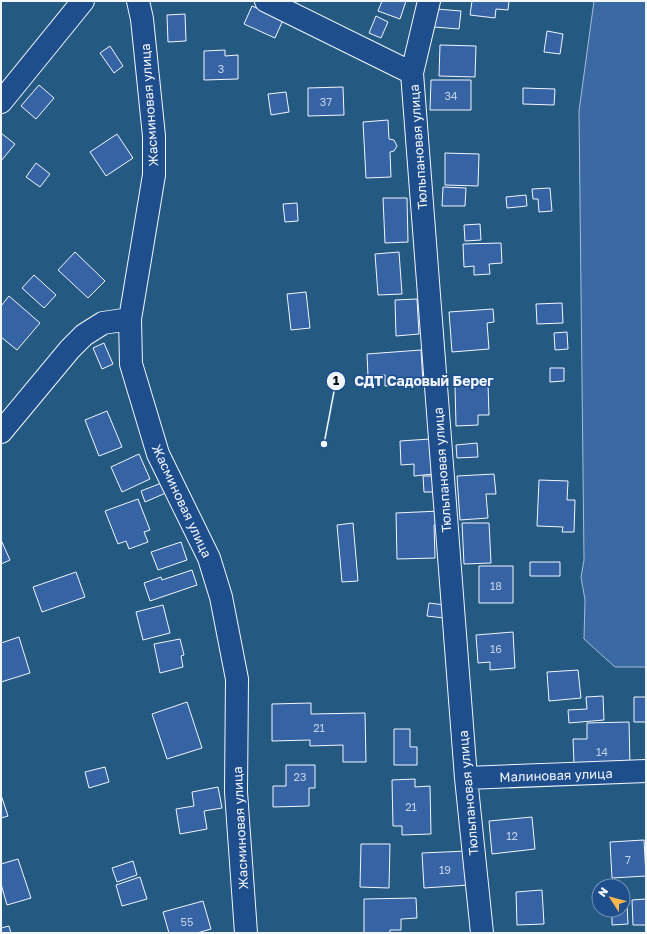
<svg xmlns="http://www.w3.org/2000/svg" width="647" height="934" font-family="'Golos Text',sans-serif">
<rect width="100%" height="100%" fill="#1f4e8c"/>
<path fill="#245a82" stroke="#a8bbd7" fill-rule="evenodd" d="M1 1H646V933H1ZM599 886H623V910H599Z"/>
<path fill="#3b69a3" stroke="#a8bbd7" d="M594 1H646V667H615L584 639 585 600 581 577 584 560 579 111Z"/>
<path fill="#3563a3" stroke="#f2f6ff" d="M382 1H406L400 19 378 11Z
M472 1H509L508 10 496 9 495 18 470 15Z
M252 6 283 20 275 38 244 24Z
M436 9 461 11 459 29 434 27Z
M185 14 186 41 168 42 167 15Z
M376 16 388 22 381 38 369 33Z
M547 31 563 34 560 54 544 52Z
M440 45 476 46 475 77 439 76Z
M110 46 123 66 114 73 100 53Z
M225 50V56L238 55V79L204 80V51Z
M431 80H471V110H430Z
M39 85 54 98 36 119 21 106Z
M343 87 344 115 308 116V88Z
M523 88 555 89 554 105 523 104Z
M286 92 289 112 271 115 268 94Z
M388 120 389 139 394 140 397 146 394 151 390 152 391 177 366 178 363 122Z
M1 133 15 144 1 161Z
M117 134 133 158 106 176 90 152Z
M445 153 479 154 478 186 445 185Z
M36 163 50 174 40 187 26 177Z
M443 187 466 188 465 206H442Z
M550 188 552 211 539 212 538 199H533L532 189Z
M526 195 527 206 507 208 506 197Z
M383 198H407L408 242 385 243Z
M297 203 298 221 285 222 283 204Z
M480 224 481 240 465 241 464 225Z
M501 243 502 263 489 264 490 274 474 275V266L464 267 463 244Z
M75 252 105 281 88 298 58 270Z
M399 252 402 294 378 295 375 254Z
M34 275 56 295 44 308 22 288Z
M306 292 310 328 291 330 287 294Z
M9 296 40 323 17 350 1 337V306Z
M417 299 419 334 396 336 395 300Z
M562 303 563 323 537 324 536 304Z
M493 309 494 322 487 323 489 349 452 352 449 312Z
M567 332 568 349 555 350 554 333Z
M104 343 113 364 102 369 93 348Z
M421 350 423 383 385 386V375L368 376 367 354Z
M550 368H564V381L550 382Z
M488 384 489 415H478V425L456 426 455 385Z
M107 411 122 447 99 456 85 420Z
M430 439 433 474 414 476V464L401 465 400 441Z
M477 443 478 457 457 458 456 445Z
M139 454 150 479 122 492 111 467Z
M494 474 496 494H486L488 518 460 520 457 476Z
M423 476H435L436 492H424Z
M539 480 568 481 567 500H575L574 532H562L563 527 537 526Z
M164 482 168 492 145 502 141 491Z
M138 499 150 530 144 532 148 542 129 549 126 541 118 544 105 511Z
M440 511V525H434L435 558 397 559 396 513Z
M353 523 358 581 342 582 337 525Z
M462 523H489L491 563 464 564Z
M1 540 10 560 1 564Z
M181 542 187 560 158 570 151 552Z
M530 562H560V576H530Z
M479 566H513V603H479Z
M192 570 197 585 150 601 144 583 161 577 162 580Z
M76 572 85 597 42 612 33 587Z
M429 603 445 605 444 618 427 616Z
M163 605 170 633 143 640 136 612Z
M513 632 515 668 490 670V662L478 663 476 635Z
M19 637 30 673 1 682V643Z
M180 639 184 655 181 656 183 667 160 673 154 644Z
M578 670 581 698 549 701 547 672Z
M603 696 604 720 569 723 568 710 587 709 586 697Z
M634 697H646V722H634Z
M187 702 202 748 167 759 152 714Z
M311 703V714L365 713 366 762H343V745L310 746V740L272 741V704Z
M629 722 630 767 574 763 573 739H587V723Z
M394 729H410V747H417V765H394Z
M286 765H315V788H309V806L273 807V786H286Z
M105 767 109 782 89 788 85 772Z
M415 779V787L430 786 431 834 402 835V826H393L392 780Z
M218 787 222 808 204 811 207 829 180 834 176 809 194 806 192 792Z
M1 795 8 816 1 818Z
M532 817 535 849 492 854 489 821Z
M644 840 646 876 612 878 610 842Z
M361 844H390L389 888 360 887Z
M467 851 469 885 424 888 422 853Z
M18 859 31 898 7 905 1 884V864Z
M133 861 137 875 117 882 112 868Z
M140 877 147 899 122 906 116 885Z
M542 890 544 924 517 925 516 892Z
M416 898 417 918 401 919V930H390V933H364V899Z
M646 899V925H633L632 900Z
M203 901 211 929 197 933H169L163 912Z
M623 903H627L628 924 612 925V910H623Z
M9 926 11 933H1V928Z"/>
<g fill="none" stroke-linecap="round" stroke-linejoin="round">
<defs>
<path id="minor" d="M138 1 142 19 154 136V175L130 319 131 364 158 454 209 558 221 597 237 679 236 792 246 933
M266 1 412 73 466 778 482 933
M412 73 429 1
M1 102 83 1
M1 432 70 349 84 335 103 323 130 319
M466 778 646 771"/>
</defs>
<use href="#minor" stroke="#f2f6ff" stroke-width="24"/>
<use href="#minor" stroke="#1f4e8c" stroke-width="22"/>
</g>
<g text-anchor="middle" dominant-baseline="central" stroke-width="3" stroke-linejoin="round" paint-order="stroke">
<g font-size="11" fill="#c3d1e8">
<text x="221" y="68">3</text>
<text x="451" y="95">34</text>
<text x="326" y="101">37</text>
<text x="496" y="585">18</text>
<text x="496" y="648">16</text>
<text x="319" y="727">21</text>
<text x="602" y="751">14</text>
<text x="300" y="776">23</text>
<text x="411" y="806">21</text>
<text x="512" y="835">12</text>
<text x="628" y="859">7</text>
<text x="445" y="869">19</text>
<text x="187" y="921">55</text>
</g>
<g font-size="13" fill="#f2f6ff" stroke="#1f4e8c">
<text transform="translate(149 105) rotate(-94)">Жасминовая улица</text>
<text transform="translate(418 147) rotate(-94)">Тюльпановая улица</text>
<text transform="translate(442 470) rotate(-94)">Тюльпановая улица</text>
<text transform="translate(182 501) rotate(65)">Жасминовая улица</text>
<text transform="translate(556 775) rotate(-2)">Малиновая улица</text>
<text transform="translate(468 793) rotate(-95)">Тюльпановая улица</text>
<text transform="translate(240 828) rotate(-93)">Жасминовая улица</text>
</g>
</g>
<path fill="none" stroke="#f2f6ff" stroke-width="1.5" d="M324 444L336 381"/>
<g fill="#f2f6ff" stroke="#1f4e8c" stroke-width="1.5">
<circle cx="324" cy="444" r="4"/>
<circle cx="336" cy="381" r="10"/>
</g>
<g font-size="12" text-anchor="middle" font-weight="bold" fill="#111">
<text x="336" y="385">1</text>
</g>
<g font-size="14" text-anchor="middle" font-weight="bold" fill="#f2f6ff" stroke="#1f4e8c" stroke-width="3" stroke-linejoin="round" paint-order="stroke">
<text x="424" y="386">СДТ Садовый Берег</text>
</g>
<rect width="647" height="934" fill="none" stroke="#f2f6ff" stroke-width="4"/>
<g transform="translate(611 898) rotate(306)"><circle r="19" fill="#1f4e8c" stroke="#7391ba"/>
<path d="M0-3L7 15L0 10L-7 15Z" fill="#ffb74d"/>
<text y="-6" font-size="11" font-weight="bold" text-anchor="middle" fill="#f2f6ff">N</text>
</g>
</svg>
